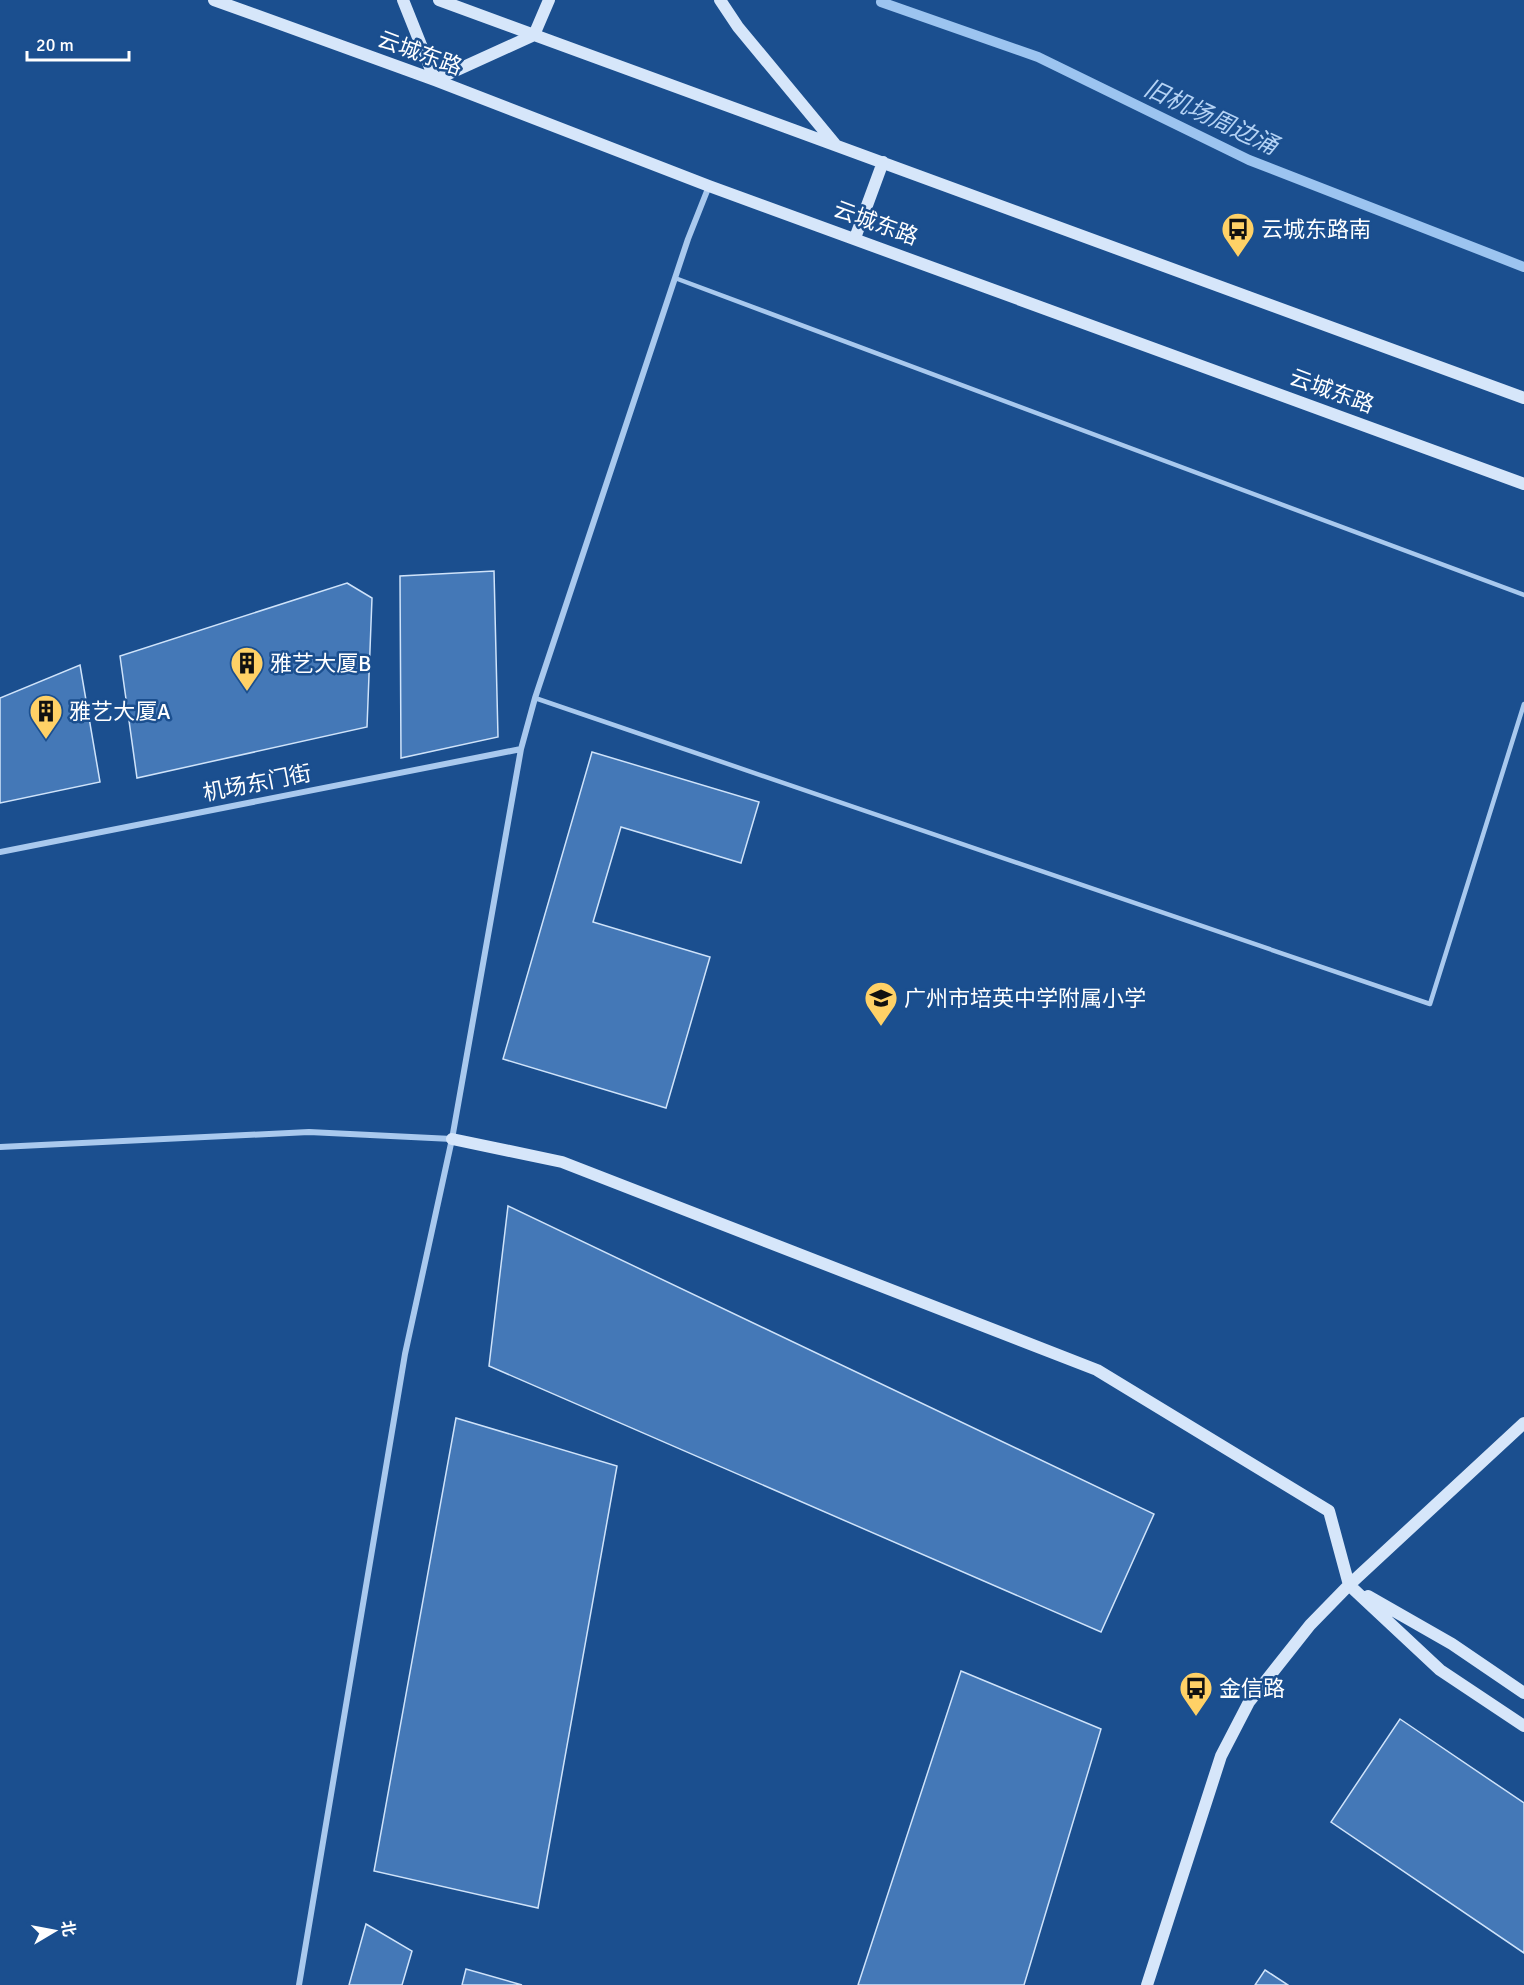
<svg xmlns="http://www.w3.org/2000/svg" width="1524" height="1985" font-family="Signika,'Noto Sans SC',sans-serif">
<rect width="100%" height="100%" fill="#1b4f8f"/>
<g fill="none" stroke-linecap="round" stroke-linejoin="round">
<path stroke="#9cc4f0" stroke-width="10" d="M881 2 1038 57 1249 160 1524 267"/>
</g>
<path fill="#4478b7" stroke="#cfe3fa" stroke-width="1.5" d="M494 571 498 737 401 758 400 576Z
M347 583 372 598 367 727 137 778 120 656Z
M80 665 100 782 0 803V698Z
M592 752 759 802 741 863 621 827 593 922 710 957 666 1108 503 1059Z
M508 1206 1154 1514 1101 1632 489 1366Z
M456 1418 617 1466 538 1908 374 1871Z
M961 1671 1101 1729 1024 1985H858Z
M1400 1719 1524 1803V1953L1331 1822Z
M366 1924 412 1951 402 1985H349Z
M466 1969 522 1985H462Z
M1265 1970 1288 1985H1255Z"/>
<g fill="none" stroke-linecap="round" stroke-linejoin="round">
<path stroke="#a9c9ee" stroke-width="4.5" d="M675 278 1524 595
M535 698 1430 1004 1524 704"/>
<path stroke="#a9c9ee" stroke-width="6" d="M0 852 521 749
M0 1147 309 1132 452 1139
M299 1985 405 1354 452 1139 521 749 535 698 688 239 709 186"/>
<path stroke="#d6e6fa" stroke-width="12" d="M214 0 435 80 709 186 1524 484
M403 0 435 80
M439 0 1524 398
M720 0 738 27 835 144
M435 80 534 35 549 0
M855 238 883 162
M452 1139 562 1162 1097 1370 1329 1511 1349 1585
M1349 1585 1440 1670 1524 1726
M1368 1596 1452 1644 1524 1693
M1147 1985 1221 1756 1249 1702 1310 1625 1349 1585 1524 1423"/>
</g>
<defs>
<symbol id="bus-pin" viewBox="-11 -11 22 30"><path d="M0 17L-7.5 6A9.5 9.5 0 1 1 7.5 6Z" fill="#ffd166" stroke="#1b4f8f"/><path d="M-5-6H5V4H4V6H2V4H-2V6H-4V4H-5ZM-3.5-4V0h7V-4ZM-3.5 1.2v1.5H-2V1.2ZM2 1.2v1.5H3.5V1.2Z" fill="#111"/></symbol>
<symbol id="building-pin" viewBox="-11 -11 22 30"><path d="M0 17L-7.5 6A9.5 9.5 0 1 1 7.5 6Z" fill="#ffd166" stroke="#1b4f8f"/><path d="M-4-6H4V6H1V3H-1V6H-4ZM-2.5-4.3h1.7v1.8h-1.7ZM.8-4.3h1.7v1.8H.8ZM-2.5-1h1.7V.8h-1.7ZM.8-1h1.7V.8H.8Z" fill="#111"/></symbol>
<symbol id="school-pin" viewBox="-11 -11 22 30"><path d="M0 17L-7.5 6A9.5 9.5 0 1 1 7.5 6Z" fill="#ffd166" stroke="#1b4f8f"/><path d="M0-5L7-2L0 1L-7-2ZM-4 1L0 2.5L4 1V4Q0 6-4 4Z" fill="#111"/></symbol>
</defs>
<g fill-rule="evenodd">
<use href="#bus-pin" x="1219" y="210" width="38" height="52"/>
<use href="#building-pin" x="228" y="644" width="38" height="52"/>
<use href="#building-pin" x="27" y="692" width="38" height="52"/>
<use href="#school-pin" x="862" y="979" width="38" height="52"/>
<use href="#bus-pin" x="1177" y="1669" width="38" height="52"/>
</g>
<g text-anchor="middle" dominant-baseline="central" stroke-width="5" stroke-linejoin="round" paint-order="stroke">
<g font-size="22" fill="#fff" stroke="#1b4f8f">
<text transform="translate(420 53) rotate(20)">云城东路</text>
<text transform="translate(876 223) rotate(20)">云城东路</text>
<text transform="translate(1332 391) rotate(20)">云城东路</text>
<text transform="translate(257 783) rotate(-11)">机场东门街</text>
</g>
<g font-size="22" fill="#fff" stroke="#1b4f8f" text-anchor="start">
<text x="1261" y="229">云城东路南</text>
<text x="270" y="663">雅艺大厦B</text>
<text x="69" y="711">雅艺大厦A</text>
<text x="904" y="998">广州市培英中学附属小学</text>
<text x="1219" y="1688">金信路</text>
</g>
<g font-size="24" font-style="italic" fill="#b5d3f5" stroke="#1b4f8f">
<text transform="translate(1211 117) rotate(25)">旧机场周边涌</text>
</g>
</g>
<g transform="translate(54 1931) rotate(80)" stroke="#1b4f8f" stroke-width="4.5" paint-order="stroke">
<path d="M0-4.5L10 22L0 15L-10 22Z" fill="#ffffff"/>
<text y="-9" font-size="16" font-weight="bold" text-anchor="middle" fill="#ffffff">北</text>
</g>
<path d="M27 51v9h102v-9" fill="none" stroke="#ffffff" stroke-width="3"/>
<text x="36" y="51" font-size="18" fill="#ffffff" stroke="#1b4f8f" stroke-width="4.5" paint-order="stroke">20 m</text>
</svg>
